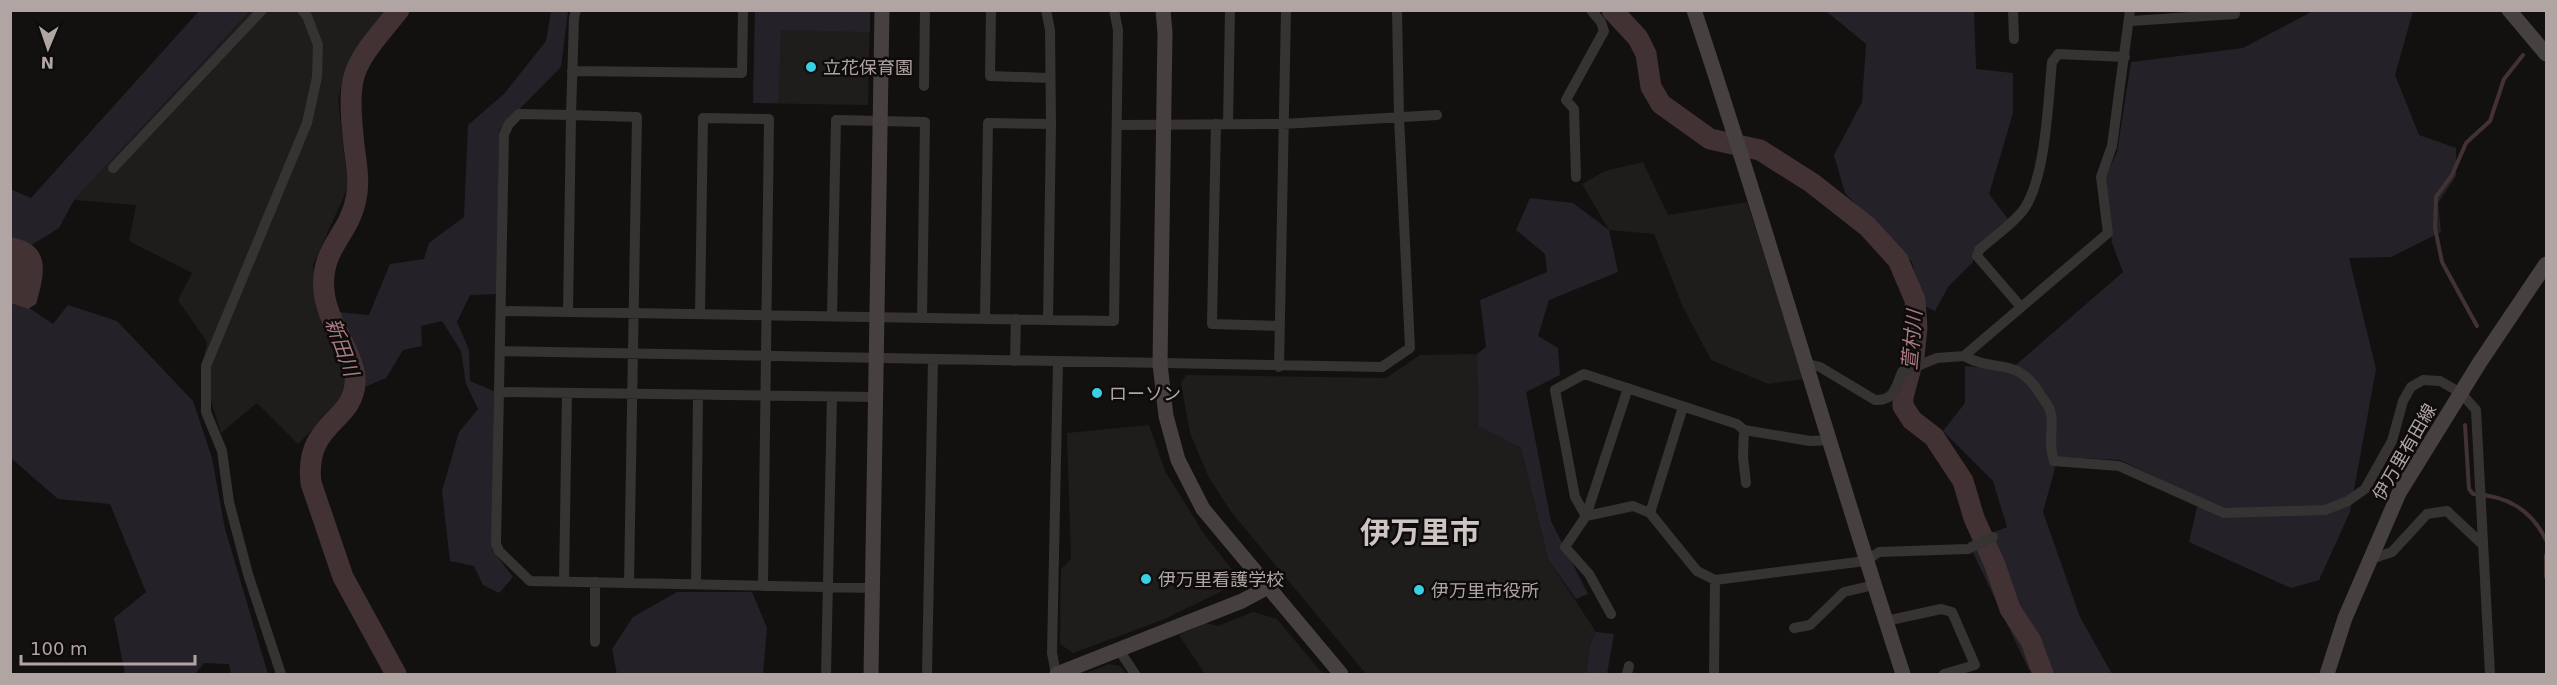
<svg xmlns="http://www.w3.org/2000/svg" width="2557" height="685" font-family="'DejaVu Sans','Noto Sans JP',sans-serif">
<rect width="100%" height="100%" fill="#121110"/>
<path fill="#1e1d1c" d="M250 11H389L346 68 338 99 348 187 313 265 317 310 348 377 347 395 298 444 257 403 221 433 201 369 207 342 178 300 192 273 129 241 136 205 74 200Z
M755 11H870L868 105 753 103Z
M1643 162 1668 215 1747 202 1804 379 1768 384 1711 360 1683 307 1654 234 1609 230 1582 184 1605 171Z
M1477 354 1478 426 1521 448 1548 559 1596 632 1590 644 1586 674H1366L1232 513 1209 478 1190 433 1181 383 1186 375 1386 378 1420 355Z
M1149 425 1165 471 1204 534 1233 571 1230 587 1165 619 1073 653 1060 644 1061 569 1071 559 1067 433Z
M1253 612 1277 619 1323 674H1205L1179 635 1206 623 1218 626Z
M1109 664 1120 666 1127 674H1084Z"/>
<path fill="#252129" d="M199 11H250L74 200 59 228 22 251 11 247 10 189 31 198Z
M551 11H568L561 67 499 130 497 294 470 295 457 322 469 350 470 381 494 391 492 549 513 577 499 593 483 585 474 566 450 561 442 491 459 432 478 409 466 384 461 351 442 321 421 326 422 346 403 350 386 378 365 387 360 362 338 312 369 315 390 264 424 259 429 243 464 217 468 125 504 94 546 41Z
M755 11H870V32L781 30 778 103H753Z
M1826 11H1974L1976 69 2013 73V113L1989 194 2008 219 1973 250V262L1948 287 1935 311 1922 305 1912 262 1845 193 1834 155 1862 102 1866 44Z
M2313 11H2413L2395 75 2419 135 2456 148V176L2438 203 2441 232 2391 257 2349 258 2376 369 2350 512 2319 580 2291 588 2189 542 2199 498 2120 460 2058 457 2043 512 2080 617 2112 674H2040L2037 669 2029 670 1968 542 2007 527 1993 481 1943 431 1965 403V366L2010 370 2123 272 2112 243 2105 178 2117 152 2131 62 2243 48Z
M1530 198 1573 203 1609 230 1618 272 1549 300 1538 336 1558 348 1560 375 1526 392 1551 521 1588 594 1576 599 1548 559 1521 448 1478 426 1477 354 1486 347 1480 300 1547 272 1545 254 1516 230Z
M11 296 53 324 68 305 117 321 193 401 212 458 225 529 268 674H231L229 664 204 663 195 674H125L114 618 146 592 110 504 58 499 11 458Z
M677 592H752L767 628 763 674H617L612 649 633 617Z
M1596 632 1614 634 1607 674H1586L1590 644Z"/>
<path fill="#423234" d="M10 237C52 244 45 273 36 304L28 309 11 303Z"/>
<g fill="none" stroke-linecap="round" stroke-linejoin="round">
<path stroke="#423234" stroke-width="4" d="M2477 326 2442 262 2435 228 2436 197 2452 175 2466 143 2490 121 2504 79 2523 55
M2465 425 2469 489 2473 494C2507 496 2531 509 2546 540
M2546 555V577"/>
<path stroke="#423234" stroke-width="21" d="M1612 10 1638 38 1646 54 1651 87 1661 104 1710 139 1760 150 1812 183 1868 227 1898 260 1915 300 1917 328 1914 356 1903 397V406L1912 420 1934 437 1963 481 1974 518 1995 565 2010 609 2031 641 2043 674
M396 674 343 577 311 483C304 423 352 423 355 384 358 359 326 322 324 291 320 247 349 236 356 199 360 182 356 162 354 145 346 69 352 68 399 10"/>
<path stroke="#363332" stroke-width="10" d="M576 10 574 18 571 115 519 114 509 124 504 134 496 544 499 551 530 581 873 588
M991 10 990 76 1050 78
M1046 10 1050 30 1051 124 1048 320
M2013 10 2014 39
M2131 21 2235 14 2234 10
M572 71 742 73 743 10
M924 86 925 10
M1216 124 1212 324 1279 326
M1228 124 1230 10
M1117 125 1283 124 1437 115
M113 168 262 10
M1576 177 1574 109 1566 100 1604 31 1601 22 1591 10
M2021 307 1977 256 1979 250C1992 238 2018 220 2026 206 2046 172 2048 102 2052 62L2058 54 2125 57
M501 311 1114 321 1118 30 1114 10
M568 312 571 115 637 117 629 583
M700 314 703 118 769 119 763 586
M832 316 836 120 925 122 922 318
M985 319 988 123 1051 124
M500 351 1382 367 1410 348 1399 117 1397 10
M1964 356C1997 374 2016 355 2040 394 2043 399 2048 405 2050 410 2055 425 2047 441 2054 461L2119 466 2224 513 2325 510 2348 501 2365 489 2392 441 2403 401 2411 387 2423 380 2440 381 2461 393 2476 410 2490 674
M1015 361 1016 319
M1808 364 1820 367 1875 400C1894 401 1896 387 1902 372L1937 358 1964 356 2108 233 2101 177 2112 146 2130 10
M1279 367 1286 10
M1628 388 1586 516 1575 497 1555 390 1584 374 1737 424 1744 430 1810 441 1831 440
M499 392 876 397
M1683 407 1650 513 1697 571 1715 580 1866 561 1879 552 1968 549 1993 537
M1744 430 1743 457 1746 483
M2371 559 2392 552 2427 514 2447 511 2481 543
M564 582 567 393
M696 584 698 395
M1611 614 1589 574 1565 547 1586 516 1633 506 1650 513
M1886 621 1941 609 1952 612 1975 665 1944 674
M1794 628 1810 625 1844 592 1874 585
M595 642V582
M1119 650 1135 674
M281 674 248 574 229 502 222 451 206 412V366L307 123 317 77 318 45 307 16 302 10
M826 674 832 397
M927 674 933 359
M1056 674 1052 653 1058 362
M1627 674 1629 666
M1714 674 1715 580"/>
<path stroke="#464140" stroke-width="15" d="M1163 10 1165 33 1160 364 1166 416 1178 460 1203 509 1341 674
M1694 10C1768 231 1831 454 1903 674
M2509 10 2546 54
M871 674 882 10
M1057 674 1242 601 1268 587
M2327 674 2345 618 2399 493 2480 362 2546 264"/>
</g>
<g fill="#37d1e3" stroke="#0d0c0b" stroke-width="2">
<circle cx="811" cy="67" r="6"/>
<circle cx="1097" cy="393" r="6"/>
<circle cx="1146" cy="579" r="6"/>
<circle cx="1419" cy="590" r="6"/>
</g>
<g text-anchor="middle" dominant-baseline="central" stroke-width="5" stroke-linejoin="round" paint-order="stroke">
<g font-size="18" fill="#b1a5a3" stroke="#0d0c0b" text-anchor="start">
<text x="823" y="67">立花保育園</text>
<text x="1109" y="393">ローソン</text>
<text x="1158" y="579">伊万里看護学校</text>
<text x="1431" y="590">伊万里市役所</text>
</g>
<g font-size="18" fill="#b1a5a3" stroke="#0d0c0b">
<text transform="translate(2404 452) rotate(-60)">伊万里有田線</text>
</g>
<g font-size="20" font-style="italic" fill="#aa7b80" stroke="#0d0c0b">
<text transform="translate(1912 340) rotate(-85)">萱村川</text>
<text transform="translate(342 347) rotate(70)">新田川</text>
</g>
<g font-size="30" font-weight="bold" fill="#cec5c3" stroke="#0d0c0b">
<text x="1420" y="532">伊万里市</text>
</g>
</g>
<rect width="2557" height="685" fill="none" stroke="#b1a5a3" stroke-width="24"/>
<g transform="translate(48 48) rotate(182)" stroke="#0d0c0b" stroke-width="4.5" paint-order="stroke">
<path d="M0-4.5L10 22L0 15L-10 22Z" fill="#b1a5a3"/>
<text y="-9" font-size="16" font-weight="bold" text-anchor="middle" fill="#b1a5a3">N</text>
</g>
<path d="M21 655v9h174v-9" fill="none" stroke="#b1a5a3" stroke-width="3"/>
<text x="30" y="655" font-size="18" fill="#b1a5a3" stroke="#0d0c0b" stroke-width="4.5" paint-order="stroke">100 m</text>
</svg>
